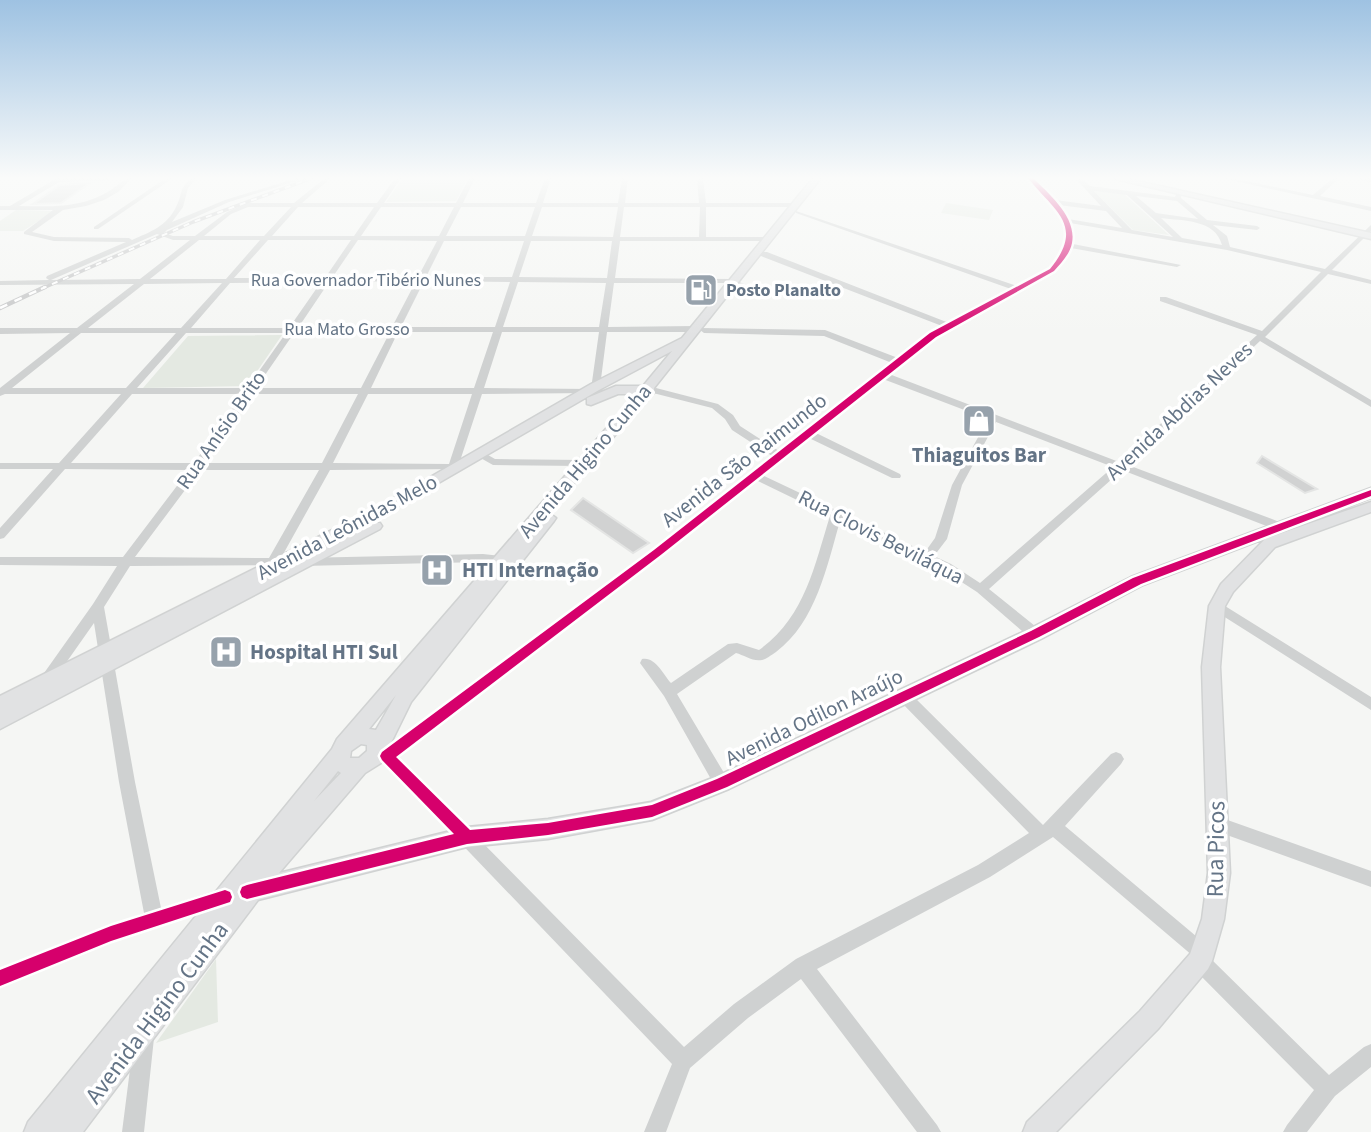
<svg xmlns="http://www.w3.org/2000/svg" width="1371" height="1132" font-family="'Source Sans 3',sans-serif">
<rect width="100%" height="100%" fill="#f5f6f4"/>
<path fill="#e4e9e2" d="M403 178H468L456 201 386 202Z
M1094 191 1124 194 1169 235 1133 230Z
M946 203 993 210 989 220 941 213Z
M16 210 54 211 23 231H0V221Z
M282 335 247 386 143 388 188 336Z
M216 959 218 1022 156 1043Z"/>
<path fill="#d1d2d2" stroke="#e4e5e4" stroke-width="2" d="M90 183 61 203 33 204 60 185Z
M1262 456 1317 489 1305 493 1257 463Z
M583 498 649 543 633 553 571 510Z"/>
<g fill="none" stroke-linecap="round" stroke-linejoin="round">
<defs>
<path id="major" d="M813 178H821L654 388V393L650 394 549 513 556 518 554 521 411 702 381 763 365 773 279 873 467 827 548 819 651 802 715 777 1029 629 1131 577 1371 488V498L1143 585 1041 639 729 789 652 820 548 839 467 847 258 900 83 1132H24L28 1122 332 749 337 739 636 394H618L591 405 587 404V398L616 386H643L672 351 599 390 371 522 380 523 382 526 380 529 0 729V696L382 505 591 384 682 338ZM396 695 376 730 369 729ZM361 744 367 745V751L359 758H350L351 751ZM338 771 341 773 314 801Z
M1111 178H1124L1371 233V239Z
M1371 502V512L1275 547 1233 592 1225 606 1220 667 1230 873 1224 919 1212 961 1208 969 1158 1029 1056 1132H1023L1027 1122 1140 1011 1190 954 1202 919 1208 873 1202 667 1209 606 1221 584 1265 539Z"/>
</defs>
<use href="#major" stroke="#d0d2d2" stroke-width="3"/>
<path fill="#cfd1d1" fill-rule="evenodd" d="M57 178H114L111 180 59 182 19 206C61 207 94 208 126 178H132L118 192 104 200 86 206 63 210 32 232 54 237 129 238 132 240C150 232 167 226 176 207 183 194 178 190 191 178H197L188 188 183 207 172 222 225 200 297 178H306L229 202 167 230 164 233 173 236H195L227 212 247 203H294L325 178H331L302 203H377L395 178H401L384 203H456L469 178H475L463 203H536L545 178H551L543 203H618L622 178H628L625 203H699L697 178H703L706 203H794L797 205 794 207H706V237H770V241H620L615 278 732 279 744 284 740 286 731 283H614L608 327 695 326 699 329 695 332H607L600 387 593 389 592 393 482 394 459 464 464 467 463 469 330 470 281 558 287 559 289 562 287 565 130 566 104 607 135 782 161 908 223 888 229 891 232 897 229 903 223 906 110 943 0 987V969L83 935 144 913 119 782 94 623 49 687 44 689 39 687 37 683 93 604 117 566 0 565V557H123L189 470 65 469 4 538 0 539V528L53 469H0V463H59L121 394H5L0 396V388L70 333 0 334V328H77L134 284 0 285V281L49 280 46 278 47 276 126 242 54 241 24 234V232L53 210H0V206H10ZM248 207H291L264 236H204L231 214ZM298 207H374L354 236H272ZM381 207H454L439 236H361ZM461 207H535L525 236H446ZM542 207H618L613 237 532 236ZM624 207H700L699 237H620ZM157 234 173 240H190L140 279 51 280ZM199 240H260L226 279H150ZM268 240H351L325 278H234ZM358 240 437 241 418 277 332 278ZM444 241H524L512 277H426ZM531 241H612L607 278 519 277ZM416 281 392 327 298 328 329 282ZM424 281 510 282 495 327H401ZM321 282 289 328H191L230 283ZM518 282 606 283 599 327H503ZM222 283 181 328H88L144 284ZM390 332 361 388H256L294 333ZM398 332H493L474 388H371ZM502 332H599L591 389 484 388ZM81 333H176L126 388H12ZM186 333H286L247 388H137ZM132 394H243L194 463H71ZM252 394H358L322 463H204ZM368 394H472L449 464 333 463ZM200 470H319L269 558 135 557Z
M166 178H173L98 229H94V227Z
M1027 178H1033L1055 200 1101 206 1075 178H1081L1090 186 1175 197 1177 192H1181V198L1207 220 1257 226 1260 228 1257 230 1213 225 1227 236 1230 247 1325 269 1371 225V231L1332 270 1371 280V284L1328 274 1265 337 1371 400V407L1260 341 1128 465 1277 521 1295 532 1297 535 1295 538H1287L1269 527 1122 470 989 589 1040 630 1042 634 1040 638H1030L977 592 943 570 840 521C827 566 816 622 776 652 771 655 767 659 762 660 753 662 744 655 736 653L677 694 730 783 728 788 722 790 716 788 664 696 640 663 642 659C655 656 663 674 671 683L728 644 737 643 759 650C805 617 814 567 830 516L756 480 662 555 398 757 684 1047 734 1004 796 959 978 865 1029 833 898 699 896 695 898 691 903 689 908 691 1043 825 1111 754 1116 752 1121 754 1124 759 1121 764 1065 826 1209 947 1212 953 1210 958 1329 1075 1364 1047 1371 1044V1067L1335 1096 1307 1132H1283L1287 1125 1314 1090 1193 968 1191 961 1193 956 1053 837 990 877 817 969 937 1125 941 1132H917L801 979 748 1018 690 1068 666 1132H644L672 1064 383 762 372 759 369 754 372 749 377 747 385 749 654 549 772 456 732 430 725 419 712 408 653 393V389L656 388 718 404 733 415 740 426 779 451 892 363 824 336 704 333 700 330 701 328 825 330 898 358 930 333 942 326 761 256V252H767L949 323 1011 289 796 213V211L1017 286C1027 280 1038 276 1047 270 1053 266 1058 259 1061 253 1077 222 1045 199 1027 178ZM1094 191 1127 195 1173 237 1132 230ZM1136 196 1177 201 1198 219 1156 213ZM1059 205 1106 211 1122 228 1068 219ZM1161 218C1183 221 1215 219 1222 245L1182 238ZM1070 223 1227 250 1321 272 1262 331 1166 297H1160V301L1257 335 1119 462 889 374 936 337 1055 272 1067 256 1071 248 1177 267 1181 265 1073 244V232ZM883 379 988 419 952 485 935 538 925 552 843 513 841 510H836L762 475 809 438 892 478H900L901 476 900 474 816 433ZM996 422 1113 467 980 583 951 564 934 556 947 539 962 485Z
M1221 178H1232L1313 195 1333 178H1339L1320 196 1371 207V211Z
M1356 178H1371V182L1357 179Z
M481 451 495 459 583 460 588 463 583 466 493 465 477 456 476 454Z
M483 554 510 557 516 561 510 565 483 562 301 566 295 562 301 558Z
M1217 601 1371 697V710L1212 609 1211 606 1212 603Z
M1219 817 1371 871V887L1213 830 1211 825 1213 820Z
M144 1028 151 1031 154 1038 144 1132H122L134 1038 137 1031Z"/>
<use href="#major" fill="#e1e2e3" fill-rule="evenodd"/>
<defs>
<path id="rail-far1" d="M41 289 193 222 312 178"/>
<path id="rail" d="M0 308 45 287"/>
</defs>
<use href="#rail-far1" stroke="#c5c6c7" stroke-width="3.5"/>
<use href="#rail" stroke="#c5c6c7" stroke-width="4.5"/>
<use href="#rail-far1" stroke="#fff" stroke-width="2" stroke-dasharray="6" stroke-linecap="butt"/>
<use href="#rail" stroke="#fff" stroke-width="2.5" stroke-dasharray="8" stroke-linecap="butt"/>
<defs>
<path id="cycleway" d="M1028 178H1033C1049 194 1077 217 1072 243 1070 254 1061 263 1054 271L936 337 662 554 396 757 470 830 548 823 652 805 717 779 1031 631 1133 578 1371 490V496L1141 584 1039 637 727 787 652 817 548 835 467 844 247 899 242 897 240 892 242 887 247 885 454 834 382 760 380 756 382 752 654 550 930 333 1050 269C1086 225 1054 211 1028 178Z
M225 890 230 892 232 897 230 902 111 941 0 986V970L111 926Z"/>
</defs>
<use href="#cycleway" stroke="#fff" stroke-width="5"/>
<use href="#cycleway" fill="#d6006c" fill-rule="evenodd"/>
</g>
<linearGradient id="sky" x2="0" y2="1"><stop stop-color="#9ec2e2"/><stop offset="0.53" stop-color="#fafbfa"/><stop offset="1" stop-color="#fafbfa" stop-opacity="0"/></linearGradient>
<rect width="1371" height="336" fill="url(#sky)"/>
<defs>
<symbol id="fuel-square" viewBox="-11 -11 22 22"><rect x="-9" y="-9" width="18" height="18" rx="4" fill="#97a2ac" stroke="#fff"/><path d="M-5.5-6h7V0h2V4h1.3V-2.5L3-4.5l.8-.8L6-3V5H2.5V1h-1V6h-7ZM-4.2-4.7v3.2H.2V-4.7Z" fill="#fff"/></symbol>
<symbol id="shop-square" viewBox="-11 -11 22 22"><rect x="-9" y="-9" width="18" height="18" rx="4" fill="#97a2ac" stroke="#fff"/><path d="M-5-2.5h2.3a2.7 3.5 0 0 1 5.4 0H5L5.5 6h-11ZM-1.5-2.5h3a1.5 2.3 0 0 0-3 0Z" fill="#fff"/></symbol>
<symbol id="hospital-square" viewBox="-11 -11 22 22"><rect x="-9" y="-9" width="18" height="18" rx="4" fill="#97a2ac" stroke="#fff"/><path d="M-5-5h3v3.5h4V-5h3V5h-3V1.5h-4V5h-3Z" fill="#fff"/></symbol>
</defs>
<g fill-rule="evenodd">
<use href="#fuel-square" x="682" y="271" width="38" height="38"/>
<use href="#shop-square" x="960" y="402" width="38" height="38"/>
<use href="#hospital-square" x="418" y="551" width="38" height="38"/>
<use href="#hospital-square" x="207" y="633" width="38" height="38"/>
</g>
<g text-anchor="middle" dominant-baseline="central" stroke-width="7" stroke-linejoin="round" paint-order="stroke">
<g font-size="18" fill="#647486" stroke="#fff">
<text x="366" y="280">Rua Governador Tibério Nunes</text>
<text x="347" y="329">Rua Mato Grosso</text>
</g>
<g font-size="18" font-weight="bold" fill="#647486" stroke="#fff" text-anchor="start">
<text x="726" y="290">Posto Planalto</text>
</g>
<g font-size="21" fill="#647486" stroke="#fff">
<text transform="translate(1179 411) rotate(-43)">Avenida Abdias Neves</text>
<text transform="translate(221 430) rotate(-55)">Rua Anísio Brito</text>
<text transform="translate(744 460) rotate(-38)">Avenida São Raimundo</text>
<text transform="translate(585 461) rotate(-50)">Avenida Higino Cunha</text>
<text transform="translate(347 527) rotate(-28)">Avenida Leônidas Melo</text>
<text transform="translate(881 537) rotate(27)">Rua Clovis Beviláqua</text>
<text transform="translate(814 717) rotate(-26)">Avenida Odilon Araújo</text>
</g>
<g font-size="21" font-weight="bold" fill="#647486" stroke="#fff" text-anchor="start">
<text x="979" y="455" text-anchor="middle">Thiaguitos Bar</text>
<text x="462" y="570">HTI Internação</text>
<text x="250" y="652">Hospital HTI Sul</text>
</g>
<g font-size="24" fill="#647486" stroke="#fff">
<text transform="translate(1216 849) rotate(-89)">Rua Picos</text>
<text transform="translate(157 1013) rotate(-53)">Avenida Higino Cunha</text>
</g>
</g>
</svg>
